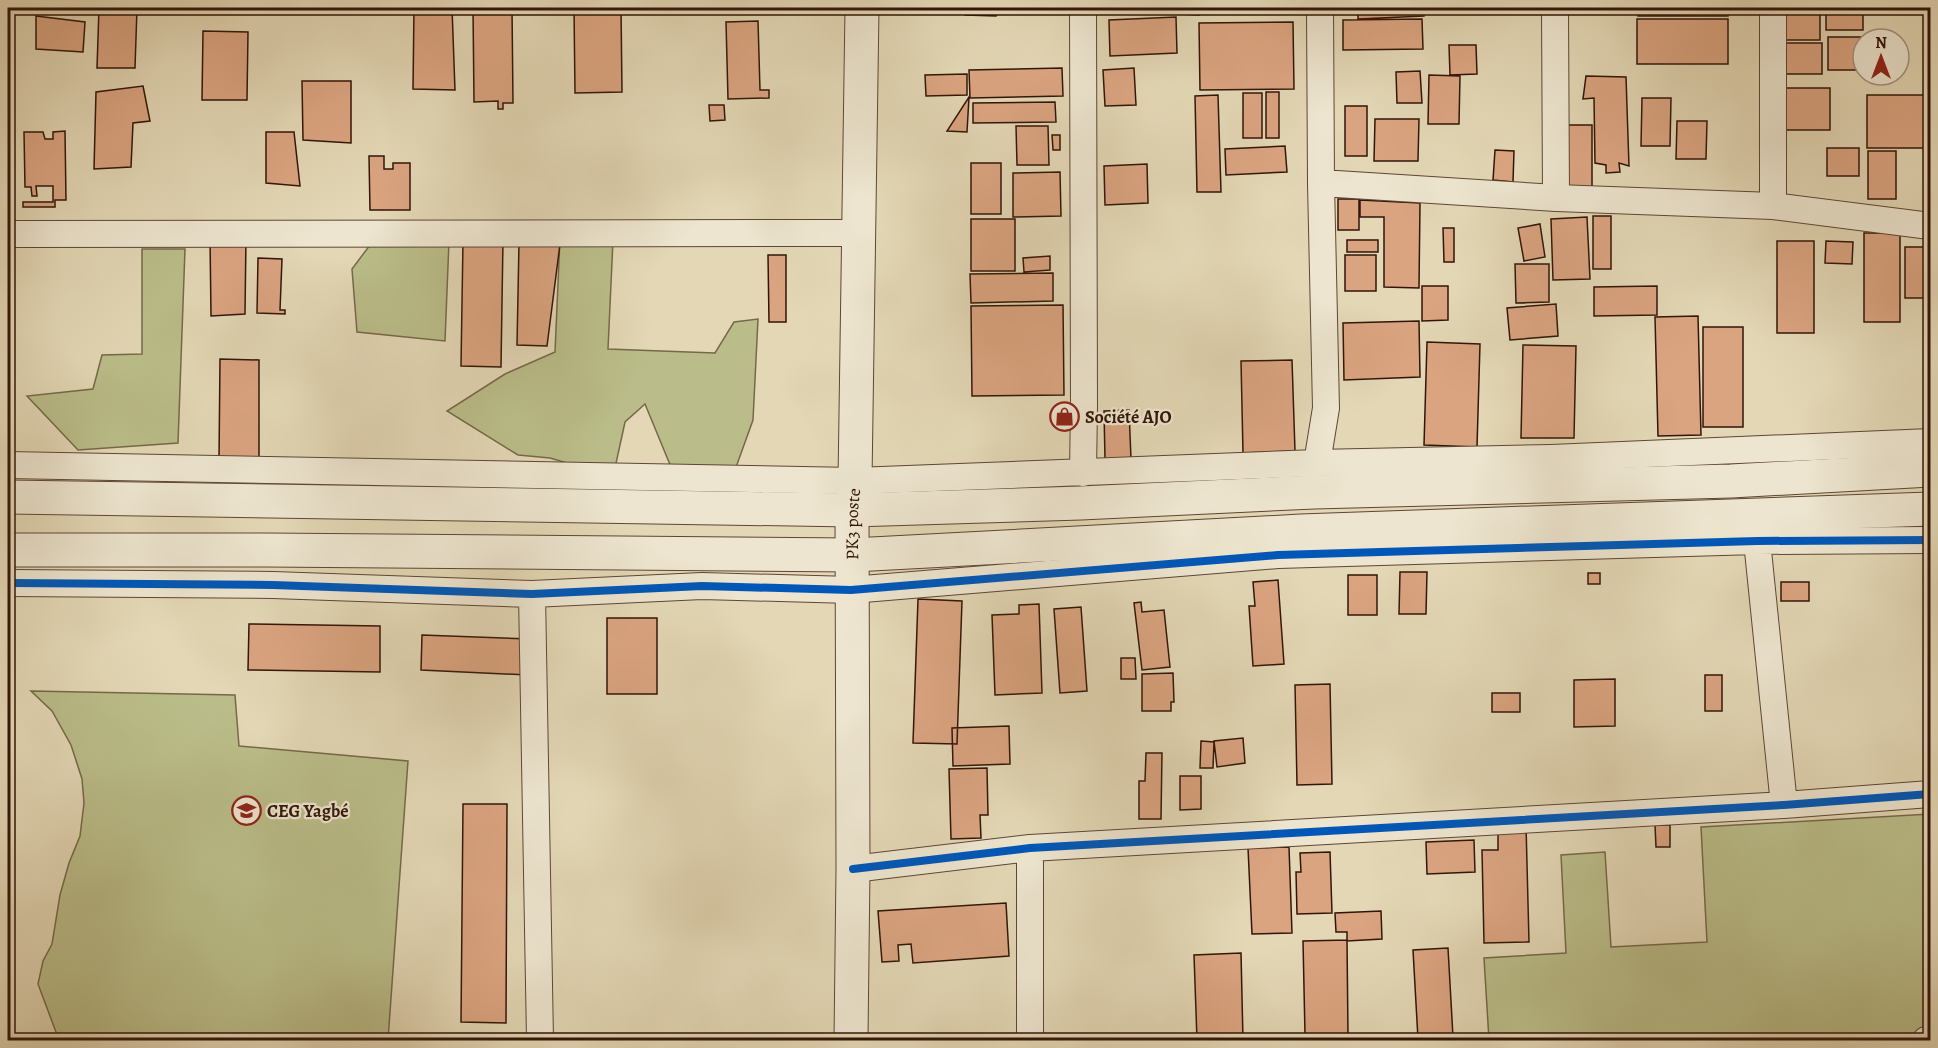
<svg xmlns="http://www.w3.org/2000/svg" width="1938" height="1048" font-family="Alegreya,serif">
<rect width="100%" height="100%" fill="#e3d7b5"/>
<filter id="stains"><feTurbulence type="fractalNoise" baseFrequency=".00333" numOctaves="4"/><feColorMatrix values="0 0 0 0 .2 0 0 0 0 .09 0 0 0 0 .02 0 0 0 .5 -.17"/></filter>
<radialGradient id="worn" r=".72"><stop offset=".6" stop-color="#630" stop-opacity="0"/><stop offset="1" stop-color="#630" stop-opacity=".3"/></radialGradient>
<path fill="#babd89" stroke="#766949" stroke-width="1.5" d="M376 237 449 241 445 341 357 332 352 269Z
M560 238 613 240 608 349 715 353 734 322 758 319 753 420 735 470 671 467 645 404 625 422 615 468 577 466 550 458 518 455 447 411 505 374 555 352Z
M142 249H185L178 443 78 450 27 396 93 389 102 355 142 354Z
M31 691 235 695 239 746 408 761 388 1040H59L38 984 43 961 52 944 60 895 69 863 80 836 84 803 82 779 71 745 52 711Z
M1930 814V1040H1489L1484 958 1566 953 1561 855 1605 852 1611 947 1707 942 1701 827Z"/>
<path fill="#daa480" stroke="#321509" stroke-width="1.5" d="M99 8H137L135 68H97Z
M414 8H452L455 90 413 89Z
M473 8H512L513 103H503V109H498V101L474 102Z
M574 8H621L622 92 575 93Z
M965 8H996V16L965 15Z
M1156 8H1199V15L1157 13Z
M1358 8H1424V16L1358 19Z
M1638 8H1728V16H1638Z
M1784 8H1820V40H1784Z
M1826 8H1863V30H1826Z
M36 16 85 22 83 52 36 49Z
M1176 17 1177 53 1110 56 1109 20Z
M1422 19 1423 49 1343 50V20Z
M1637 19H1728V64H1637Z
M758 21 760 90H769V98L728 99 726 22Z
M1293 22 1294 89 1200 90 1199 23Z
M203 31 248 32 247 100H202Z
M1828 37H1869V39H1863V70H1828Z
M1785 43H1822V74H1785Z
M1449 45H1476L1477 74 1450 75Z
M1062 68 1063 96 970 98 969 70Z
M1134 68 1136 105 1105 106 1103 70Z
M1420 71 1422 103H1397L1396 72Z
M967 74V95L926 96 925 75Z
M1429 75 1460 76 1459 124H1428Z
M1586 76 1626 77 1629 166 1619 163 1620 172 1606 173V165L1595 163 1594 98 1583 99Z
M302 81H351V143L303 140Z
M143 86 150 121 133 123 131 167 94 169 96 92Z
M1781 88H1830V130H1781Z
M1266 92H1279V138H1266Z
M1243 93H1262V138H1243Z
M1218 95 1221 192H1197L1195 96Z
M1867 95H1930V148H1867Z
M969 97 967 132 947 131Z
M1642 98H1671L1670 146H1641Z
M1055 102 1056 122 973 123V103Z
M709 105H724L725 120 710 121Z
M1345 106H1367V156H1345Z
M1375 119H1419L1418 161H1374Z
M1677 121H1707L1706 159H1676Z
M1567 125H1592V188H1567Z
M1016 126H1048L1049 165H1017Z
M65 131 66 200H55V207H23V202H53V186H36L37 196H32L31 187H25L24 132H43L45 139H53V132Z
M266 132H294L300 186 266 183Z
M1052 135H1060V150H1053Z
M1285 146 1287 172 1226 175 1225 149Z
M1827 148H1859V176H1827Z
M1495 150 1514 151 1513 182 1493 180Z
M1868 151H1896V199H1868Z
M369 156H384V169H393V163H410V210H370Z
M971 163H1001V214H971Z
M1147 164 1148 203 1105 205 1104 166Z
M1060 172 1061 216 1013 217V173Z
M1338 199H1359V230H1338Z
M1360 200 1420 203 1419 288 1384 287V217H1360Z
M1593 216H1611V269H1593Z
M1587 217 1590 279 1553 280 1551 219Z
M971 219H1015V271H971Z
M1540 224 1545 257 1524 261 1518 228Z
M1443 228H1454V262H1444Z
M1864 233H1900V322H1864Z
M210 237H246L245 314 211 316Z
M503 240 501 367 461 366 463 241Z
M1347 240H1378V252H1347Z
M1777 241H1814V333H1777Z
M1826 241 1853 242 1852 264 1825 263Z
M519 243 560 244 547 346 517 345Z
M1905 247H1930V298H1905Z
M768 255H786V322H769Z
M1345 255H1376V291H1345Z
M1050 256V270L1024 272 1023 258Z
M258 258 282 259 280 310H285V314L257 313Z
M1515 264H1549V302L1516 303Z
M1053 273V301L971 303 970 274Z
M1422 286H1448V320L1422 321Z
M1657 286V315L1594 316V287Z
M1556 304 1558 336 1510 340 1507 308Z
M1063 305 1064 395 972 396 971 306Z
M1698 316 1701 435 1658 436 1655 317Z
M1419 321 1420 377 1344 380 1343 323Z
M1703 327H1743V427H1703Z
M1427 342 1480 344 1477 447 1424 445Z
M1523 345 1576 346 1574 438H1521Z
M220 359 259 360V460H219Z
M1292 360 1295 451 1243 453 1241 361Z
M1129 410 1131 459H1105L1104 411Z
M1400 572H1427L1426 614H1399Z
M1588 573H1600V584H1588Z
M1348 575H1377V615H1348Z
M1278 580 1284 664 1253 666 1249 606H1255L1253 582Z
M1781 582H1809V601H1781Z
M918 599 962 601 957 744 913 743Z
M1141 602 1142 612 1164 610 1170 667 1142 670 1134 603Z
M1039 604 1042 693 995 695 992 615 1019 614V605Z
M1081 607 1087 691 1060 693 1054 609Z
M607 618H657V694H607Z
M249 624 380 626V672L248 670Z
M422 635 530 639 528 675 421 670Z
M1121 658H1135L1136 679H1121Z
M1173 673 1174 702H1171V711H1142V674Z
M1705 675H1722V711H1705Z
M1615 679V726L1574 727V680Z
M1330 684 1332 784 1297 785 1295 685Z
M1492 693H1520V712H1492Z
M1009 726 1010 764 953 766 952 728Z
M1243 738 1245 763 1217 767 1214 741Z
M1201 741 1214 742 1213 768H1200Z
M1146 753H1162L1161 819H1139V781H1145Z
M987 768 988 815H980L981 838 951 839 949 769Z
M1180 776H1201V809L1180 810Z
M463 804H507L506 1023 461 1022Z
M1498 825H1526L1529 942 1484 943 1482 850H1498Z
M1655 825H1670V847H1656Z
M1474 840 1475 872 1427 874 1426 842Z
M1289 847 1292 933 1252 934 1248 848Z
M1330 852 1332 913 1297 914 1296 872H1301L1300 853Z
M1006 903 1009 956 913 963 911 944 898 945 899 961 882 962 878 911Z
M1381 911 1382 939 1347 941V932H1336L1335 913Z
M1347 940 1348 1034 1305 1035 1303 941Z
M1448 948 1453 1037 1418 1039 1413 950Z
M1241 953 1243 1040H1197L1194 955Z"/>
<g fill="none" stroke-linecap="round" stroke-linejoin="round">
<defs>
<path id="minor" d="M1555 8 1556 198
M1773 8V206
M1321 183 1556 198 1773 206 1930 226
M8 234 859 233
M1317 463 1326 408 1321 183 1320 8
M8 465 855 481 1317 463 1551 458 1930 442
M1083 473 1084 405 1083 8
M1757 541 1784 805
M8 583 273 585 532 594 702 586 851 590 1278 555 1757 541 1930 540
M532 594 540 1040
M853 869 1030 848 1784 805 1930 794
M1030 1040V848
M1926 1040H1930"/>
<g id="tertiary">
<path d="M8 497 852 510 1081 503 1314 492 1731 481 1930 470"/>
<path d="M8 550H266L853 555 1301 531 1930 509"/>
<path id="s1" d="M851 1040 853 869 852 510 855 481 862 8"/>
</g>
</defs>
<use href="#minor" stroke="#5e4634" stroke-width="28"/>
<use href="#tertiary" stroke="#5e4634" stroke-width="35"/>
<use href="#minor" stroke="#ede5cf" stroke-width="26"/>
<use href="#tertiary" stroke="#ede5cf" stroke-width="33"/>
<defs>
<path id="cycleway" d="M8 583 273 585 532 594 702 586 851 590 1278 555 1757 541 1930 540
M853 869 1030 848 1784 805 1930 794"/>
</defs>
<use href="#cycleway" stroke="#ede5cf" stroke-width="11"/>
<use href="#cycleway" stroke="#0057b8" stroke-width="8"/>
</g>
<defs>
<symbol id="shop-ring" viewBox="-11 -11 22 22"><circle r="9.5" fill="#ede5cf" stroke="#8f2418" stroke-width="1.5"/><path d="M-5-2.5h2.3a2.7 3.5 0 0 1 5.4 0H5L5.5 6h-11ZM-1.5-2.5h3a1.5 2.3 0 0 0-3 0Z" fill="#8f2418"/></symbol>
<symbol id="university-ring" viewBox="-11 -11 22 22"><circle r="9.5" fill="#ede5cf" stroke="#8f2418" stroke-width="1.5"/><path d="M0-5L7-2L0 1L-7-2ZM-4 1L0 2.5L4 1V4Q0 6-4 4Z" fill="#8f2418"/></symbol>
</defs>
<g fill-rule="evenodd">
<use href="#shop-ring" x="1048" y="400" width="33" height="33"/>
<use href="#university-ring" x="230" y="794" width="33" height="33"/>
</g>
<g text-anchor="middle" dominant-baseline="central" stroke-width="4.5" stroke-linejoin="round" paint-order="stroke">
<g font-size="18" font-weight="bold" fill="#321509" stroke="#ede5cf" text-anchor="start">
<text x="1085" y="417">Société AJO</text>
<text x="267" y="811">CEG Yagbé</text>
</g>
<g font-size="18" fill="#321509" stroke="#ede5cf">
<text stroke="none"><textPath href="#s1" startOffset="516">PK3 poste</textPath></text>
</g>
</g>
<rect width="1938" height="1048" fill="none" stroke="#e3d7b5" stroke-width="30"/>
<rect x="9" y="9" width="1920" height="1030" fill="none" stroke="#321509" stroke-width="3"/>
<rect x="15" y="15" width="1908" height="1018" fill="none" stroke="#321509" stroke-width="1.5"/>
<g transform="translate(1881 57)"><circle r="28" fill="#ede5cf" stroke="#a29280" stroke-width="1.5"/>
<path d="M0-4.5L10 22L0 15L-10 22Z" fill="#8f2418"/>
<text y="-9" font-size="16" font-weight="bold" text-anchor="middle" fill="#321509">N</text>
</g>
<rect width="100%" height="100%" filter="url(#stains)"/>
<rect width="100%" height="100%" fill="url(#worn)"/>
</svg>
